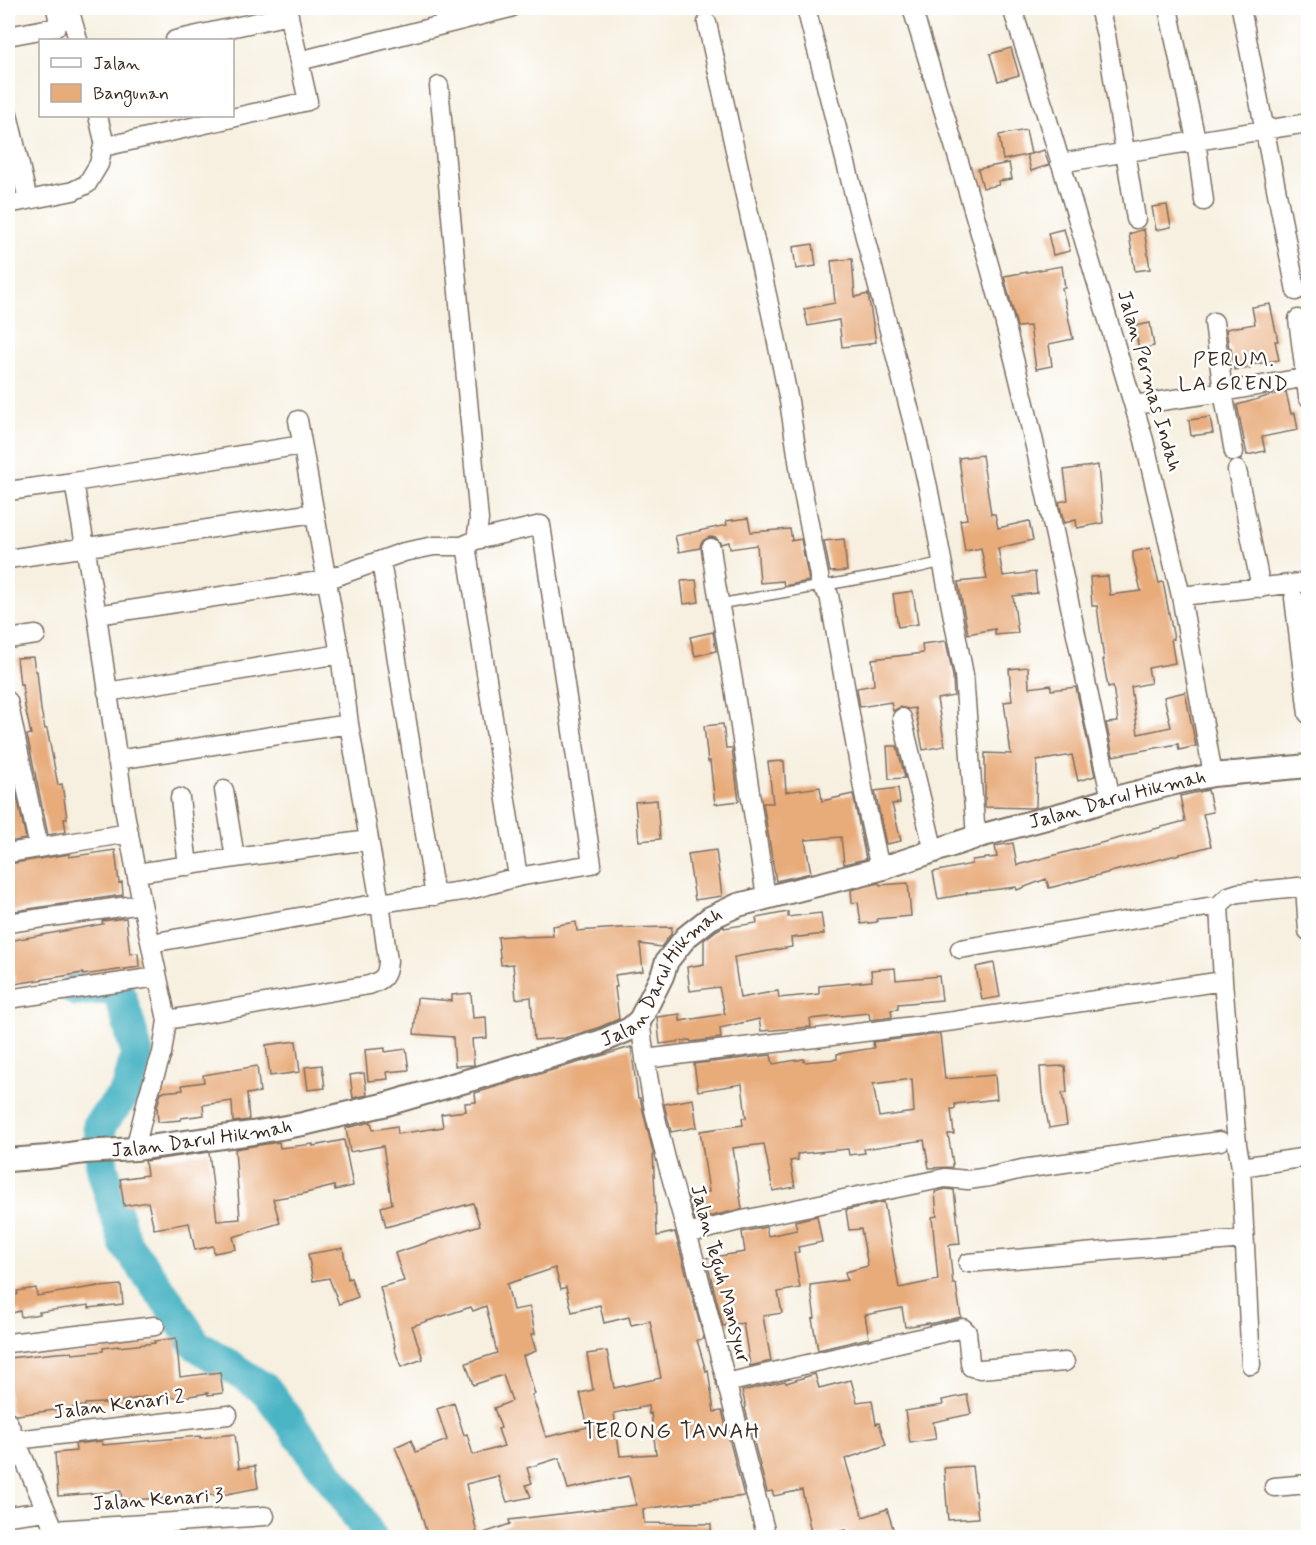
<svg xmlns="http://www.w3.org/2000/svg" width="1316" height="1545" font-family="Mynerve,sans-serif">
<rect width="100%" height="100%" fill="#fff"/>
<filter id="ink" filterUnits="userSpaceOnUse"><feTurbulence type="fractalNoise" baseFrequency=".0167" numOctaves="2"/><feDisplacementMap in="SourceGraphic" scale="12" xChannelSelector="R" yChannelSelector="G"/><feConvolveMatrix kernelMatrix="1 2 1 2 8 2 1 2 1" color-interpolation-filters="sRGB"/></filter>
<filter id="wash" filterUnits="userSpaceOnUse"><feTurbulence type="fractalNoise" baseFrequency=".008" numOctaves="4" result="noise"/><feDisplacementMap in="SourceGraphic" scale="24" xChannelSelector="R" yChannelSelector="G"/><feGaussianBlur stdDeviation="1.35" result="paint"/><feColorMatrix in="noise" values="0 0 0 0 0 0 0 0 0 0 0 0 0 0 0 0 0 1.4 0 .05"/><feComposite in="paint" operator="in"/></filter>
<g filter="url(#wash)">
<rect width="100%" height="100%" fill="#f7f0e0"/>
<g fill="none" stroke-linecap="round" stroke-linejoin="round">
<path stroke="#48b4c4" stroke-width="33" d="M76 990 117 987 127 1017 137 1054 127 1091 99 1125 102 1167 125 1243 171 1306 195 1344 266 1390 349 1502 371 1538"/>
</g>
<g id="blocks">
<path fill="#e8ab7a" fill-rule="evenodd" d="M1011 48 1019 75 998 81 990 54Z
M1026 130 1031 154 1044 150 1049 165 1031 171 1027 155 1030 154 1003 160 999 135Z
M1009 163 1012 179 998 181 999 185 983 188 978 169Z
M1167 205 1171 227 1156 230 1152 207Z
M1064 229 1070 251 1053 255 1048 233Z
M1144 229 1150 269 1135 271 1129 234Z
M813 244 816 266 796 269 793 247Z
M852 259 855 297 868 294 876 342 869 343V344L842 347 839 320 808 326 804 309 835 303 831 261Z
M1062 266 1065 288H1062L1073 339 1049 344 1052 366 1036 369 1030 326 1017 327 1004 276Z
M1270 304 1278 341H1275L1279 360 1250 365V368L1234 370 1231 348H1229L1226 329 1255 324 1252 307Z
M1150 323 1154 346 1139 350 1135 326Z
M1286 392 1291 414 1295 413 1298 430 1262 437 1265 451 1247 455 1237 405 1272 395Z
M1210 417 1213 433 1191 436 1189 420Z
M982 455 991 514H995L998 528 1029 521 1033 540 998 548 1003 576 1035 572 1037 593 1013 596 1018 633 995 635V629L968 634 958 582 987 579 981 548 965 551 960 520 967 519 959 458Z
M1098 465 1103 523 1077 528 1076 520 1064 523 1059 502 1068 500 1064 470Z
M748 518 751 532 790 529 792 540 790 541 801 539 809 581 784 586 783 581 760 583 757 545 730 549 729 542 721 544 716 538 710 537 704 540 701 543 700 548 679 552 675 536 727 525 726 521Z
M844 539 847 571 830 572 824 541Z
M1150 548 1159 583 1163 582 1174 639H1171L1175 663 1148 668 1151 683 1131 687 1138 734 1171 727 1164 697 1185 692 1196 746 1179 750 1178 744 1113 756 1106 723 1118 722 1113 686 1108 687 1103 660H1104L1097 606H1092L1090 577 1108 576 1110 595 1141 591 1133 558V552Z
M696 580 699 602 684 604 681 581Z
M913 591 918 624 898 627 893 594Z
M713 632 716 651 695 656 690 637Z
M946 641 953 676 954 696 937 699 945 746 923 750 915 708 908 709 900 707 893 711 891 702 860 707 857 688 874 685 872 659 923 653 922 644Z
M33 657 35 671H37L41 710 45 729H47L58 785 62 784 67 819H64L66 832 48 835 27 735 31 734 25 707 22 684 20 685 17 658Z
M1028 667 1029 688 1051 685V690L1076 687 1095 776 1078 781 1072 755 1037 761 1036 807 1031 808 985 807V753L1011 754 1004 702 1012 701 1009 669Z
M723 724 726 748H732L739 801 715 804 710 761 708 762 704 726Z
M887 746H897L905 778 889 779Z
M8 753 26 839 8 842Z
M784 761 786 792 820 787 822 801 853 794 866 859 844 864 841 837 805 840 811 873 776 881 763 803H773L768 762Z
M898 788 900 803 892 804 901 841 886 844 875 791Z
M1208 790 1213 812 1203 814 1211 846 1049 888 1046 879 1017 890 1016 887 966 893V894L938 899 933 872 972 864V860L997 857 995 846 1013 843 1017 865 1185 821 1180 796Z
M657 800 660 839 639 841 635 802Z
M115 850 119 883 122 882 123 895 8 912V864L69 854V857Z
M716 850 722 896 695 900 688 854Z
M879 883 880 885 908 883 911 916 877 919V922L861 924 858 902 852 903 851 890Z
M788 912V917L821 913 824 934 791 938 792 947 734 957 740 998 778 991 779 998 819 994V986L872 981 871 970 895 968 896 980 939 976 942 1000 898 1004V1009L891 1010 892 1017 870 1020 869 1013 810 1019 811 1027 761 1031 759 1019 720 1028 721 1038 691 1042 690 1040 660 1044 657 1017 680 1014V1021L725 1014 719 987 690 991 687 967 704 964V940L717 930 724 926V928L757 923 756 918Z
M126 918 130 954 138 953 139 967 83 975V973L15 984 8 941 103 924 102 921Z
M576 922 577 931 620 928 672 927 671 934 661 947 640 944 643 971 615 975 617 987H615L619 1019 595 1029 564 1038 534 1040 531 997 516 999 513 964 501 965 498 937 522 935V937L553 936 552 926Z
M994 963 1000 997 982 1000 976 967Z
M471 993 473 1018 486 1017 487 1038 472 1039 474 1065 455 1066 453 1037 414 1034 417 998 452 1001V995Z
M940 1034 945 1079 995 1075 997 1099 955 1104V1109H951L954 1134H948L953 1164H952V1167L929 1168 924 1140 864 1149 865 1153 849 1155 848 1149 797 1154 798 1160 790 1161 795 1187 773 1191 764 1144 733 1148 742 1209 695 1220 688 1196 709 1192 700 1131 743 1125 742 1118H746L742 1084 698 1091 694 1064 771 1055 773 1064 804 1059V1062L837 1059V1054L874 1048 873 1042ZM912 1079 914 1112 879 1117 873 1084Z
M296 1041 300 1072 270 1076 266 1045Z
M631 1047 638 1098H640L653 1152 657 1236 675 1232 704 1339 697 1340 706 1371 708 1370 714 1412 722 1411 744 1496 643 1509 644 1523 711 1524V1538H549L547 1533 531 1538H478V1535L510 1524 509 1520 636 1505 629 1476 568 1489 559 1458 527 1468 532 1483 526 1485 531 1497 507 1502 498 1476 466 1484 478 1538H428L418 1503 395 1447 411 1440 416 1452 447 1440 437 1409 454 1403 464 1435 467 1434 473 1455 504 1446 498 1429 501 1428 494 1408 512 1401 503 1375 473 1385 466 1363 497 1353 486 1306 473 1311 471 1307 412 1326 423 1359 401 1367 394 1347 395 1346 380 1287 404 1281 395 1253 480 1225 473 1203 386 1227 381 1207 392 1204 383 1146 350 1152 346 1128 371 1122 373 1130 397 1126 398 1134 443 1127 441 1114 466 1111 465 1103 476 1102 475 1093ZM555 1268 561 1289 566 1287 572 1312 600 1305 604 1323 629 1317 631 1325 650 1321 661 1378 614 1388 607 1351 587 1354 593 1390 580 1393 588 1427 546 1437 532 1395 535 1394 523 1356 536 1351 531 1334H535L530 1307 513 1310 507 1284ZM648 1406 649 1414 651 1413 656 1454 620 1456 614 1413Z
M385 1048V1052L406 1049 409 1070 387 1072 388 1079 368 1081 365 1050Z
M322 1065 325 1088 308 1090 305 1067Z
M257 1066 260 1092 247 1094 249 1120 233 1122 232 1101 203 1105 204 1115 181 1118V1120L158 1122 157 1107 161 1092 183 1090 182 1085 204 1082 203 1075Z
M1065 1066 1067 1093H1062L1067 1125 1049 1128 1043 1094H1042L1040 1067Z
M364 1073 367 1095 353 1098 350 1075Z
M693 1099 697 1127 671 1132 664 1104Z
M344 1140 353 1186 335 1190 334 1186 302 1194 273 1199 280 1223 233 1237 236 1249 214 1253 213 1246 195 1250 189 1223 154 1229 148 1202 124 1206 120 1179 147 1175 145 1161 209 1152 217 1221 240 1219 235 1149 279 1142 280 1148 313 1144V1146Z
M946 1189 954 1190 960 1244 949 1245 953 1284H956L961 1317 929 1324V1323L905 1327 902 1308 865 1315 869 1338 818 1350 812 1319 815 1318 810 1285 847 1280 845 1272 868 1266 861 1229 849 1230 846 1210 884 1202 899 1288 938 1280 932 1217 937 1216 935 1192Z
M817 1216 822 1242 798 1247 799 1252 794 1253 800 1288 778 1292 782 1313 763 1316 771 1361 750 1366 743 1323 723 1326 706 1258 745 1252 742 1232 766 1227 768 1236 797 1230 795 1221Z
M343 1248 348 1279 351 1278 358 1297 339 1304 329 1278 313 1281 308 1254Z
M121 1285 123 1304 89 1308V1305L39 1312 40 1314 21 1317 20 1311 8 1314V1297L18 1294 17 1291 36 1288 37 1296 99 1286V1287Z
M176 1338 180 1377 220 1372 223 1393 208 1395V1393L183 1397 149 1399V1396L119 1402 85 1404V1406L17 1415 10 1411 8 1387V1358L57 1353 72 1352V1354L103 1351V1348L118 1346V1347L155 1343 154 1341Z
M815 1374 819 1388 851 1380 857 1402 872 1400 876 1424 879 1423 886 1445 845 1459 863 1517 887 1509 896 1538H848L846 1530 812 1537 802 1490 774 1496 772 1491 767 1492 745 1408 746 1407 742 1391 785 1381 786 1383Z
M967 1395 971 1414 933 1422 936 1439 910 1443 905 1411 943 1405 942 1400Z
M235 1434 239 1468 255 1466 258 1488 227 1494 170 1498 122 1500 121 1491 58 1496 55 1453 76 1451 75 1444 102 1441 103 1445 200 1436V1438Z
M972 1466 978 1518 948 1520 944 1468Z"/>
</g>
</g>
<g filter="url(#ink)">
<use href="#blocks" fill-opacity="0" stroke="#7d6f62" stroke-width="1.5"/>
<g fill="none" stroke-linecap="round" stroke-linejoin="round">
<defs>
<path id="service" d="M719 604 900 572 942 562"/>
<path id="minor" d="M69 8 78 40
M806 8 916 435 928 487 964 675 976 837
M912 8C943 110 976 212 1003 316 1045 476 1076 638 1111 799
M1012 8 1046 114 1144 440 1181 596 1213 775
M1099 8 1106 35 1136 219
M1168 8 1196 140 1204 201
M1241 8 1296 291
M707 23 772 318 789 401 802 487 820 581 822 587 829 595 865 799 880 869
M8 36 56 27C60 21 57 15 56 8
M175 40 289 15
M299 61 510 8
M8 114 28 200
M103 147 308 101 287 8
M1060 163 1308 123
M8 204 73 191 87 184 99 164 104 141 98 116
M1298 319 1308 397
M1214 322 1223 392 1234 452
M1134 405 1223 392 1308 377
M1237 470 1261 588
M8 491 74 482
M466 545 518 877 592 864 541 525 476 540
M711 548 716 584 733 681 766 897
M8 559 314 513
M381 561 435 896
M1181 596 1308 582
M1294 598 1308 714
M97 615 326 580 404 552 434 546H462L476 540 479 520 439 86
M8 639 36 635
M107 692 340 654
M8 701 39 848
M902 718 934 852
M117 760 349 724
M224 790 235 858
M180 798 188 866
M8 853 129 833
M137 873 235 858 369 840
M1305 886 1308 931
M8 923 142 904
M151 943 380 903 469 890 518 877
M960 949 1219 905
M8 999 157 977
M167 1020 369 985C384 980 387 976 388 961L380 903 349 724 340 654 298 420
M640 1020 645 1059 654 1110 666 1159 694 1258 767 1538
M645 1059 954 1021 1223 981
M135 1149 148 1096 162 1053 167 1020 142 904 125 813 97 615 74 482 302 445
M1241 1167 1308 1157
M687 1234 743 1220 945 1178 968 1180 989 1177 1022 1169 1220 1141
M968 1263 1244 1239
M8 1343 155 1326
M1251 1365 1241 1167 1237 1144 1223 981 1219 905 1229 896 1238 893 1308 886
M726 1383 963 1328 967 1332 970 1362 971 1367 980 1369 1065 1362
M8 1422 58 1538
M16 1440 228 1415
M1274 1487 1308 1484
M8 1516 46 1511
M54 1530 265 1516"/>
<g id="tertiary">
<path id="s1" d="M8 1160 48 1157 84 1152 135 1149 252 1133 303 1124 387 1104 600 1042 630 1029 640 1020 662 976 667 961 686 937 710 918 738 905 880 869 976 837 1069 812 1111 799 1183 781 1213 775 1308 766"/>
</g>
</defs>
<use href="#service" stroke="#7d6f62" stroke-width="12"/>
<use href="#minor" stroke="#7d6f62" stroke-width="21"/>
<use href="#tertiary" stroke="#7d6f62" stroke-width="26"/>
<use href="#service" stroke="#fff" stroke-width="9"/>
<use href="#minor" stroke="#fff" stroke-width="18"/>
<use href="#tertiary" stroke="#fff" stroke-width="22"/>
</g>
</g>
<g text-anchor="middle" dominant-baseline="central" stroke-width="5" stroke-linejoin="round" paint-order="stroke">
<g font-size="20" fill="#3b2a1e" stroke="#fff">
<text transform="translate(1149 381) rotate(74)">Jalan Permas Indah</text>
<text stroke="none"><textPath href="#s1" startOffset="1203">Jalan Darul Hikmah</textPath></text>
<text stroke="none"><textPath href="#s1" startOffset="699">Jalan Darul Hikmah</textPath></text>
<text stroke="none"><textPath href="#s1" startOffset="195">Jalan Darul Hikmah</textPath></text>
<text transform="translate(720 1274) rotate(75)">Jalan Teguh Mansyur</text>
<text transform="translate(119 1405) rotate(-7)">Jalan Kenari 2</text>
<text transform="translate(158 1500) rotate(-4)">Jalan Kenari 3</text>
</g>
<g font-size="21" letter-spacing="1.5" fill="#3b2a1e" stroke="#fff">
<text x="1234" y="360">PERUM.<tspan x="1234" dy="24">LA GREND</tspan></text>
</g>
<g font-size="22" letter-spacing="1.5" fill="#3b2a1e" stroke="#fff">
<text x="672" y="1432">TERONG TAWAH</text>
</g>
</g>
<rect width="1316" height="1545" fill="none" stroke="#fff" stroke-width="30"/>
<rect x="39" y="39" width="195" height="78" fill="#ffffff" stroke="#b1aaa5" stroke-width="1.5"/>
<rect x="51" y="58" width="30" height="9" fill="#ffffff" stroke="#b1aaa5" stroke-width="1.5"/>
<text x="93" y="69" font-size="18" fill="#3b2a1e">Jalan</text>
<rect x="51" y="84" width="30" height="18" fill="#e8ab7a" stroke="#b1aaa5" stroke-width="1.5"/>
<text x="93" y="99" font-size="18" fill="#3b2a1e">Bangunan</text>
</svg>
